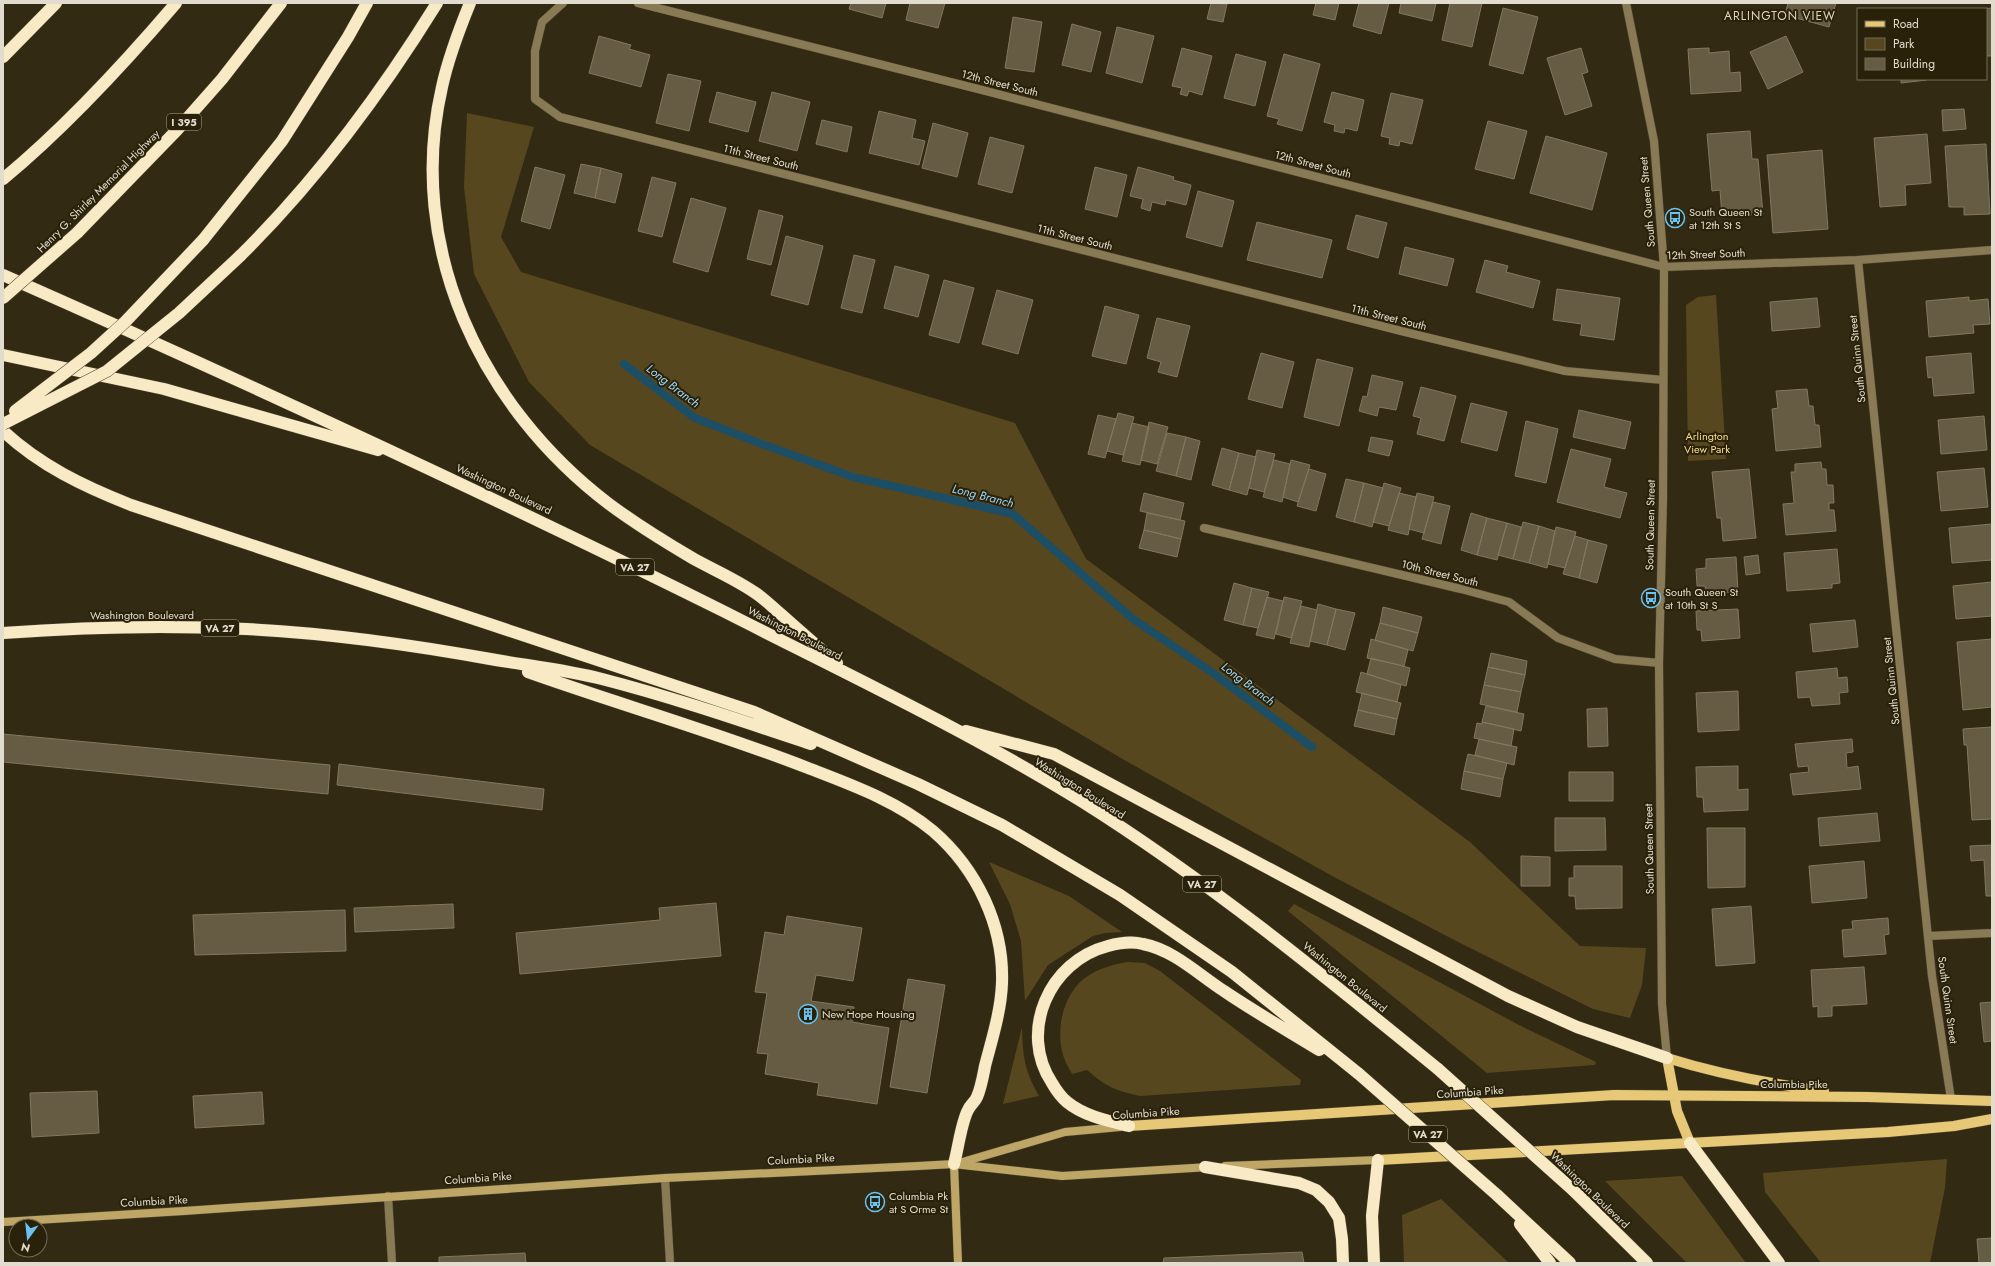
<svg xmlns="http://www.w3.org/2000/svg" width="1995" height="1266" font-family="Jost,sans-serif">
<rect width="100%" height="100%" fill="#332a13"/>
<path fill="#56471e" d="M467 113 534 127 501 237 521 272 1015 423 1086 559 1470 842 1580 946 1646 948 1642 985 1630 1018 1593 1009 1460 943 1334 877 1126 761 590 445 529 382 474 274 464 187Z
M1716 295 1726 459 1688 461 1686 305 1698 297Z
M989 862 1069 896 1122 932 1105 933 1093 936 1048 965 1025 1001 1021 941 1010 904Z
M1294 904 1519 1025 1596 1062 1595 1065 1487 1073 1288 911Z
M1128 962 1145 963 1160 971 1301 1080 1300 1085 1140 1096C1116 1091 1105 1086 1087 1070L1072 1074C1069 1068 1065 1062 1063 1055 1055 1027 1064 989 1091 974 1103 967 1115 964 1128 962Z
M1022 1027C1023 1057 1024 1069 1039 1096L1003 1104Z
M1947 1159 1945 1188 1930 1263H1821L1765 1192 1763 1173Z
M1682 1176 1746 1263H1687L1605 1181Z
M1441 1199 1509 1263H1404L1402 1215Z"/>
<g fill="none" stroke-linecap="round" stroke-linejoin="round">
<path stroke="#1c4e66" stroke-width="8" d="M624 364 695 418 759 443 853 477 1013 514 1133 619 1213 673 1312 747"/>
</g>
<path fill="#655c43" stroke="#82785e" d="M851 3H886L882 18 849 9Z
M910 3H945L938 28 906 20Z
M1211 3 1227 4 1223 22 1207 19Z
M1316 3H1339L1335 20 1313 15Z
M1359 3H1389L1381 34 1353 26Z
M1401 3H1436L1432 21 1399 13Z
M1450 3H1482L1472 47 1442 40Z
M1788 3H1836L1829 27 1785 15Z
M1503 8 1538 17 1523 74 1489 65Z
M1992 8V56H1986V9H1981Z
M1013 17 1042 22 1034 72 1005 68Z
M1072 24 1101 32 1091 72 1062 65Z
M1117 27 1154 36 1142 83 1106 73Z
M599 36 631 45 629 49 650 55 641 87 589 73Z
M1786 36 1803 72 1768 89 1750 52Z
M1182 48 1212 56 1202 95 1189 91 1187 96 1180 94 1182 88 1172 86Z
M1581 48 1588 72 1582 74 1592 106 1565 115 1547 58Z
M1709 48V53L1729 51 1730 73 1740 72 1741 91 1691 94 1688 49Z
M1236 54 1266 62 1255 106 1224 98Z
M1284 54 1320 64 1302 131 1277 124 1279 119 1267 116Z
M668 74 701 81 689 131 656 123Z
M1901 79H1927V80L1901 83Z
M717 92 756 102 748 132 709 122Z
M772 92 810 102 797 151 759 141Z
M1332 92 1364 100 1357 131 1345 128 1344 133 1334 131 1335 125 1324 122Z
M1391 93 1423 100 1412 144 1400 141 1399 146 1389 144 1390 138 1381 136Z
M1964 109 1966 129 1943 131 1942 110Z
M879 111 916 120 912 138 925 141 919 165 869 153Z
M822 120 852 127 847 152 816 144Z
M1488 121 1527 131 1514 179 1475 169Z
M933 123 968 133 957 177 922 168Z
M1750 131 1752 159H1758L1763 214 1722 217 1720 190 1712 191 1707 134Z
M1927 134 1931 183 1905 185 1906 205 1880 207 1874 138Z
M1546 136 1607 153 1592 210 1530 193Z
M990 137 1024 146 1012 193 978 184Z
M1986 144 1990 214 1964 215V207H1949L1945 146Z
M1822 150 1828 229 1773 233 1767 155Z
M581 164 601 168 595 198 574 193Z
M535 167 565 175 550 229 521 221Z
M1095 167 1127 175 1117 217 1085 209Z
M1138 167 1174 177 1173 180 1191 185 1186 205 1166 200 1165 205 1152 202 1150 211 1141 208 1143 199 1130 196Z
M601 168 622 174 615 203 595 198Z
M652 177 676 183 662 237 638 231Z
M1198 191 1234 201 1222 247 1186 237Z
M691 198 726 208 708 272 673 262Z
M759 210 783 216 771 265 747 259Z
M1356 215 1387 223 1378 258 1347 249Z
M1257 222 1332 240 1322 278 1247 260Z
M786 236 823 246 808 305 771 295Z
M1405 247 1454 259 1447 286 1399 274Z
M854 255 875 260 862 313 841 308Z
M1485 260 1508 266 1506 272 1540 281 1533 308 1476 292Z
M895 266 929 275 918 317 884 308Z
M944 280 974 288 959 343 929 335Z
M1557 289 1620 298 1614 340 1580 335 1582 324 1553 320Z
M997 290 1033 300 1018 354 982 344Z
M1969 297V301L1988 299 1990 324 1973 325 1974 333 1929 337 1926 301Z
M1817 298 1820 327 1772 331 1770 302Z
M1105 306 1139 315 1126 364 1092 356Z
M1157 318 1190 326 1177 377 1158 372 1161 362 1147 358Z
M1261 353 1294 362 1282 408 1248 399Z
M1971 353 1974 393 1934 396 1932 377 1928 378 1926 357Z
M1317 359 1353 368 1339 426 1304 417Z
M1372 375 1403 382 1396 410 1379 407 1377 416 1359 411 1363 396 1367 397Z
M1421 387 1456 396 1444 441 1417 434 1421 418 1413 416Z
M1807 389 1809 406H1813L1815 425H1819L1821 447 1776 451 1772 409 1778 408 1776 391Z
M1471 403 1507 412 1497 451 1461 442Z
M1579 410 1631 422 1625 449 1573 437Z
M1118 413 1134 417 1123 455 1107 451Z
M1098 415 1116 419 1105 458 1088 454Z
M1984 416 1987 450 1941 454 1938 420Z
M1526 421 1558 429 1546 483 1515 476Z
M1149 422 1168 427 1157 464 1141 460Z
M1132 423 1149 427 1140 465 1122 461Z
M1167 433 1186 437 1176 476 1156 471Z
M1186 437 1200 441 1191 480 1176 476Z
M1371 437 1393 441 1389 456 1368 451Z
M1222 448 1239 453 1229 490 1212 485Z
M1571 449 1611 459 1604 487 1627 493 1620 518 1557 502Z
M1257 450 1275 454 1264 492 1249 488Z
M1239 453 1256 457 1247 495 1229 490Z
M1274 460 1290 464 1282 502 1263 497Z
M1291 460 1310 465 1298 502 1283 497Z
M1821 462 1822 469H1826L1827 485H1833L1834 503H1829V510H1834L1836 531 1786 535 1783 504 1794 503 1791 472H1795V464Z
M1984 468 1988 507 1941 511 1937 472Z
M1309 469 1326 474 1316 511 1297 506Z
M1749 469 1756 538 1723 541 1721 518H1717L1712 472Z
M1346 479 1364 483 1354 522 1336 517Z
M1364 483 1383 488 1372 527 1354 522Z
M1384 483 1401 488 1389 526 1373 522Z
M1144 493 1184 503 1180 520 1140 511Z
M1399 493 1416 497 1408 535 1388 530Z
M1417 493 1434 497 1424 533 1409 529Z
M1433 502 1450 506 1441 544 1422 539Z
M1147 513 1185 521 1181 539 1144 530Z
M1471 513 1487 518 1477 555 1461 550Z
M1487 518 1507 523 1497 560 1477 555Z
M1523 522 1539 526 1529 563 1513 559Z
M1507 523 1521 527 1513 559 1498 555Z
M1992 524V560L1952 563 1949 528Z
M1539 526 1555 531 1547 568 1529 563Z
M1556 527 1576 532 1565 568 1548 564Z
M1144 530 1181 539 1177 557 1139 548Z
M1575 536 1588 540 1579 578 1563 574Z
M1588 540 1607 545 1597 583 1579 578Z
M1837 549 1840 583 1832 584V588L1787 591 1784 553Z
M1758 555 1760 573 1746 575 1744 557Z
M1736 557 1738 592 1706 593 1705 586H1697L1696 569 1706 568V559Z
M1992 582V616L1956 619 1953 586Z
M1234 583 1252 588 1243 625 1224 620Z
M1252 588 1269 592 1258 628 1243 625Z
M1267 597 1283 601 1274 639 1256 635Z
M1284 597 1302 601 1291 638 1276 634Z
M1318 604 1336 609 1327 645 1310 641Z
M1301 606 1317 610 1309 647 1290 643Z
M1383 607 1422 617 1418 633 1380 623Z
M1336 609 1355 613 1345 650 1327 645Z
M1738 609 1740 638 1702 641 1701 630H1697L1696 611Z
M1855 620 1858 647 1813 652 1810 624Z
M1380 623 1418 633 1413 651 1375 640Z
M1371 639 1408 650 1404 666 1367 658Z
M1992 639V707L1963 710 1957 642Z
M1491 653 1527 661 1525 675 1488 667Z
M1371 658 1410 668 1406 686 1367 674Z
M1488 667 1525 675 1521 692 1484 685Z
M1837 668 1838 678 1847 677 1848 692 1839 693 1840 704 1812 706 1810 697 1798 698 1796 672Z
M1361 672 1401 685 1397 702 1356 692Z
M1484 685 1521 692 1517 712 1480 704Z
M1738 691 1739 730 1698 732 1696 693Z
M1362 693 1401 703 1397 719 1358 710Z
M1486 706 1524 714 1521 731 1482 722Z
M1607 708 1608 746 1588 747 1587 709Z
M1358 710 1397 719 1394 735 1354 726Z
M1482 722 1514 729 1511 746 1474 738 1477 723 1482 724Z
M1992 727V819L1972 820 1967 745H1964L1963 729Z
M3 734 330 765 328 794 3 762Z
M1479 739 1517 747 1514 765 1475 755Z
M1852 739 1853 752 1846 753 1847 768 1858 766 1861 789 1793 795 1790 774 1809 772 1808 766 1798 767 1795 744Z
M1468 754 1507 763 1503 779 1464 771Z
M339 764 544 789 542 810 337 785Z
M1738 766V790L1748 789V810L1704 812 1703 797H1697L1696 767Z
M1464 771 1503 779 1500 797 1461 789Z
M1569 772H1613V801H1569Z
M1877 813 1880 841 1820 846 1818 818Z
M1555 818H1605L1606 850 1555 851Z
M1707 828H1745V887L1708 888Z
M1992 845V896H1986L1984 860 1971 861 1970 846Z
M1521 856 1550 857V886H1521Z
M1864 861 1867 898 1812 903 1809 866Z
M1574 866H1622V908L1576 909 1575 896H1569V878H1574Z
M716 903 721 956 520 974 516 933 660 920 659 908Z
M453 904 454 928 355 932 354 908Z
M1751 906 1755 963 1716 966 1712 909Z
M345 910 346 951 195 955 193 915Z
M787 916 862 928 853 981 816 975 811 1001 854 1007 852 1022 889 1028 877 1104 817 1095 819 1083 765 1074 768 1054 757 1053 767 993 755 992 765 932 784 935Z
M1888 918 1889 934 1884 935 1886 954 1844 957 1842 930 1853 929 1852 921Z
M1864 967 1867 1004 1832 1006V1016L1818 1017V1006L1813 1007 1811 970Z
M908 979 945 985 927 1093 890 1087Z
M1992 1002V1041L1984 1042 1980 1003Z
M97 1091 99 1133 32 1137 30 1093Z
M262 1092 264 1124 195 1128 193 1096Z
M1992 1238V1263H1979L1977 1239Z
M1302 1252 1304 1263H1163L1164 1258Z
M525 1253 526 1263H439V1257Z"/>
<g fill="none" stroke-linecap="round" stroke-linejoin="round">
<defs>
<path id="street" d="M563 3 542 22 535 51V99L560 117 1401 331 1565 371 1663 380
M638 3 982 90 1664 267 1858 260 1992 250
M1626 3 1654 141 1664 267 1663 499 1659 663 1662 1004 1667 1058
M1858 260 1932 976 1951 1099
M1204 528 1461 589 1509 602 1558 638 1615 659 1659 663
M1928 936 1992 933
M665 1178 670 1263
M388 1196 392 1263"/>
<path id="secondary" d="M959 1163 1065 1132 1120 1127
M954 1164 958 1263
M1225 1166 1378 1160
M3 1222 184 1211 665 1178 918 1166 954 1164 1062 1176 1209 1167"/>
<path id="primary" d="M1129 1126 1614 1095 1868 1097 1992 1101
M1690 1143 1677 1111 1667 1058C1718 1074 1771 1084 1824 1091
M1378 1160 1888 1132 1954 1126 1992 1119"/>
<path id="highway" d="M470 3C459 30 448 59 442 87 405 248 481 407 609 504 636 524 665 542 694 559 714 570 735 579 754 592 764 598 773 608 783 616 801 632 819 648 837 663
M3 57 56 3
M3 179C66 127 123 65 176 3
M77 233 177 130 222 79 281 3
M203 240 282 141 348 37 367 3
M240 256C317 180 380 95 437 3
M3 275C245 382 486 493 723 611 843 672 966 730 1081 801 1207 880 1323 975 1438 1069
M3 355 164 389 378 450
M3 431C41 466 83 486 131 505L754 712 918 784 1002 825 1120 895 1232 972 1359 1074
M3 633C84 627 165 625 246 629 330 633 414 645 496 660 531 666 567 670 602 679 672 697 742 721 811 744
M528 672C621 705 716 732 808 768 852 785 897 801 933 831 977 869 1004 926 1002 983 1001 1011 992 1039 985 1066 983 1076 981 1088 977 1097 975 1102 970 1105 968 1110 961 1123 958 1150 954 1164
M966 731 1054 754 1508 996 1577 1027 1667 1058
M1129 1126C1108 1121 1084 1116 1067 1102 1061 1097 1056 1090 1052 1083 1018 1032 1049 961 1108 946 1119 943 1131 941 1143 944 1174 950 1199 975 1224 991 1255 1012 1288 1031 1319 1050
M1690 1143 1779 1263
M1205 1167 1299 1183 1316 1190 1329 1202 1339 1218 1342 1239 1343 1263
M1573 1190 1647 1263
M1497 1195 1570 1263
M1520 1224 1550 1263
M1374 1263 1372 1216 1378 1160"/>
</defs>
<use href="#street" stroke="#4f4631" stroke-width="9"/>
<use href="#secondary" stroke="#4f4631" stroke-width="9"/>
<use href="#primary" stroke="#4f4631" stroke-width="11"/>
<use href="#highway" stroke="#4f4631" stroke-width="13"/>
<use href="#street" stroke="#887a54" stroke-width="8"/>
<use href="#secondary" stroke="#bea667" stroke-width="8"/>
<use href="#primary" stroke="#e7c876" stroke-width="10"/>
<use href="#highway" stroke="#f8eac5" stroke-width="12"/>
<defs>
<path id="highway-bridge" d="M3 298 77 233
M15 411 91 353 125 322 203 240
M3 424 107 371 179 313 240 256
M1438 1069 1573 1190
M1359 1074 1497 1195"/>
</defs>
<use href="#highway-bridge" stroke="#4f4631" stroke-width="13" stroke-linecap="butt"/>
<use href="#highway-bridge" stroke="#f8eac5" stroke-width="12"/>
</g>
<defs>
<symbol id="bus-ring" viewBox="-11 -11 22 22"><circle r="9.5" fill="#292109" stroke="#6bc3f2" stroke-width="1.5"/><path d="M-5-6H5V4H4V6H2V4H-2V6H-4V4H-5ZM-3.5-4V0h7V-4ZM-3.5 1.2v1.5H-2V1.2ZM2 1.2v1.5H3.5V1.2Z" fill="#6bc3f2"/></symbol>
<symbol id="building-ring" viewBox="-11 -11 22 22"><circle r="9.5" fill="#292109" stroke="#6bc3f2" stroke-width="1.5"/><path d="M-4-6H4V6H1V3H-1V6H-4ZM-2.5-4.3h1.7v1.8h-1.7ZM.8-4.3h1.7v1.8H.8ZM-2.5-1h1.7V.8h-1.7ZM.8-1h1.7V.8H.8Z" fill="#6bc3f2"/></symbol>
</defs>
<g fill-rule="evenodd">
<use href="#bus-ring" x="1664" y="207" width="22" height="22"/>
<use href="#bus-ring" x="1640" y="587" width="22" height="22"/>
<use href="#building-ring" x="797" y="1003" width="22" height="22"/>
<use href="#bus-ring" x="864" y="1191" width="22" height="22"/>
</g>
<g text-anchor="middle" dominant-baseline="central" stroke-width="4" stroke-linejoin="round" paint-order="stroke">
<g fill="#292109" stroke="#aaa493" stroke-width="1">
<rect x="167" y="114" width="34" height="16" rx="3"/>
<rect x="616" y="559" width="38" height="16" rx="3"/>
<rect x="201" y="620" width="38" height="16" rx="3"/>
<rect x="1183" y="876" width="38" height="16" rx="3"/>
<rect x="1409" y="1126" width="38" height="16" rx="3"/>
</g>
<g font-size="10" font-weight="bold" fill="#e2dcce">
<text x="184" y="122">I 395</text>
<text x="635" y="567">VA 27</text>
<text x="220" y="628">VA 27</text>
<text x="1202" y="884">VA 27</text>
<text x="1428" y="1134">VA 27</text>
</g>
<g font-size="11" fill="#e2dcce" stroke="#292109">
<text transform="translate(1000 83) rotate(14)">12th Street South</text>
<text transform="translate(761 157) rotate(14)">11th Street South</text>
<text transform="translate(1313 164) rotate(15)">12th Street South</text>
<text transform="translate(98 191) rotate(-45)">Henry G. Shirley Memorial Highway</text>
<text transform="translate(1647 202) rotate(-95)">South Queen Street</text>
<text transform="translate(1075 237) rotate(14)">11th Street South</text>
<text transform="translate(1706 254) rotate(-2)">12th Street South</text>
<text transform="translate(1389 317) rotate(14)">11th Street South</text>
<text transform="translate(1857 359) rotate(-96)">South Quinn Street</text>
<text transform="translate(504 489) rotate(25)">Washington Boulevard</text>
<text transform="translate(1650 525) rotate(-89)">South Queen Street</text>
<text transform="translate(1440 573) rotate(14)">10th Street South</text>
<text x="142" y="615">Washington Boulevard</text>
<text transform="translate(795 633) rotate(27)">Washington Boulevard</text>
<text transform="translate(1891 681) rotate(-96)">South Quinn Street</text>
<text transform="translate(1080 788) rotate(32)">Washington Boulevard</text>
<text transform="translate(1649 849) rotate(-91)">South Queen Street</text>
<text transform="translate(1345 977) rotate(39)">Washington Boulevard</text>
<text transform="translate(1948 1000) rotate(82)">South Quinn Street</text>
<text x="1794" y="1084">Columbia Pike</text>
<text transform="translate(1470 1092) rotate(-4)">Columbia Pike</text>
<text transform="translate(1146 1113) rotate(-4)">Columbia Pike</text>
<text transform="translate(801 1159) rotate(-3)">Columbia Pike</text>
<text transform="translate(478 1178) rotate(-4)">Columbia Pike</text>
<text transform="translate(1590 1190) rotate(44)">Washington Boulevard</text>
<text transform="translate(154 1201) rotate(-3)">Columbia Pike</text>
</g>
<g font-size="11" fill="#e2dcce" stroke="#292109" text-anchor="start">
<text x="1689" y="212">South Queen St<tspan x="1689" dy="13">at 12th St S</tspan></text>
<text x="1665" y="592">South Queen St<tspan x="1665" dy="13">at 10th St S</tspan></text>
<text x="822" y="1014">New Hope Housing</text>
<text x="889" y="1196">Columbia Pk<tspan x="889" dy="13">at S Orme St</tspan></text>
</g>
<g font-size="11" fill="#f9dd94" stroke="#292109">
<text x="1707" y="436">Arlington<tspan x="1707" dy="13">View Park</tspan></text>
</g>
<g font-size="12" letter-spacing="1" fill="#dfd4b8" stroke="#292109">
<text x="1780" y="16">ARLINGTON VIEW</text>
</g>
<g font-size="12" font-style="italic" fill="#9cd8fa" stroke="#292109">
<text transform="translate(673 386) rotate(37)">Long Branch</text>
<text transform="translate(983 496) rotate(14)">Long Branch</text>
<text transform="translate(1248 684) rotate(37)">Long Branch</text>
</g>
</g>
<rect width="1995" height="1266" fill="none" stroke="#e2dcce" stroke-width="8"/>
<rect x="1857" y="8" width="130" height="72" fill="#292109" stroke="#736c58"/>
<rect x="1865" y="21" width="20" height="6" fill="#e7c876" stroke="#736c58"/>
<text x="1893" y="28" font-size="12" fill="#e2dcce">Road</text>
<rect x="1865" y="38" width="20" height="12" fill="#56471e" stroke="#736c58"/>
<text x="1893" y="48" font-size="12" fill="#e2dcce">Park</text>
<rect x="1865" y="58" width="20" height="12" fill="#655c43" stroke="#736c58"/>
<text x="1893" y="68" font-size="12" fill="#e2dcce">Building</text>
<g transform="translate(28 1238) rotate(195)"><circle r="19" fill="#292109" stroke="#736c58"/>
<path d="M0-3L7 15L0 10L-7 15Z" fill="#6bc3f2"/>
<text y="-6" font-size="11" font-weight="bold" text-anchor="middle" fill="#e2dcce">N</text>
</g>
</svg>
